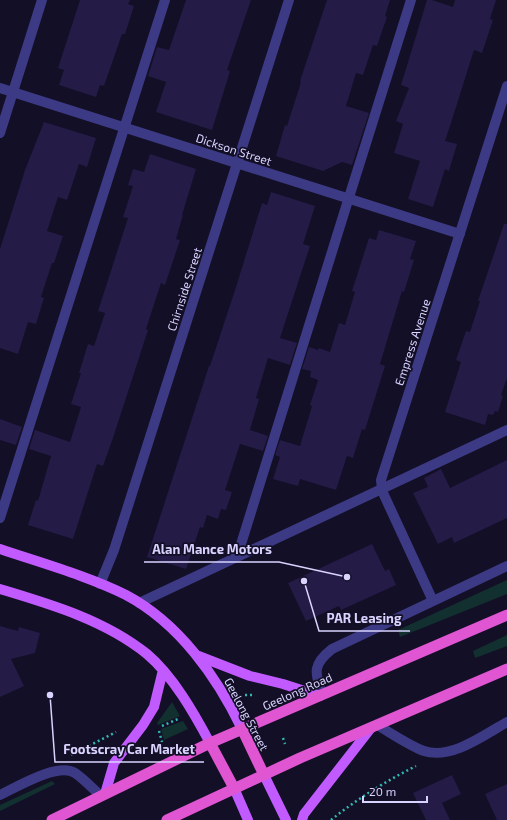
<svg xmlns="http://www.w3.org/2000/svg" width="507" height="820" font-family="'Exo 2',sans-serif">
<rect width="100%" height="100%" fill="#130f26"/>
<path fill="#12302f" d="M507 580V594L400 637 398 630Z
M507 635V646L475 658 473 651Z
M172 702 180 716 158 725 157 723Z
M183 721 188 729 164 740 161 729Z
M52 781 55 784 0 811V805Z"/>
<path fill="#241b47" d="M80 0H130L128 4 134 6 125 34H122L104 86 100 85 96 97 59 85 64 70 58 68Z
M186 0H251L227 70 230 71 212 130 156 112 166 82 148 76 157 47 169 50Z
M327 0H390L385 16 387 17 377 46 373 45 363 75 356 73 346 106 369 113 352 165 342 162 323 171 276 156 285 125 287 126 301 82 300 81Z
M427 0H432L453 7 455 0H496L490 19 493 20 482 53 474 50 451 123 445 141 457 144 449 171 445 169 433 207 408 199 420 161 394 153 403 124 396 121 409 88 401 85Z
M44 122 96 138 87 167 79 164 67 200 58 197 47 231 63 236 54 263H52L41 297 44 298 36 324 28 322 18 354 0 348V249L25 170Z
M150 154 196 169 182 215H183L176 239 180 240 165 285 161 283 146 329 148 330 138 361 113 438 103 466 97 464 73 539 28 525 36 500 38 501 51 456 29 449 35 430 70 442 81 407 71 404 81 373H79L88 344 94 346 105 313 98 311 128 218 123 217 133 186 128 185 133 169 144 172Z
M271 192 315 206 303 244 310 246 280 338 297 343 290 365 268 358 256 398 259 399 250 430 268 436 263 451 240 444 225 490 232 492 226 510 221 509 218 519 207 515 203 528 200 527 186 569 147 557 209 366H210L236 287 262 203 267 205Z
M504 224H507V378L501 395 503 396 498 412 495 411 493 415 488 414 485 425 445 412 461 362 456 360 466 331 470 332 480 301H478Z
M379 230 416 241 410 259 414 260 404 292 402 291 380 364 385 366 365 430 362 429 353 458 347 456 336 490 300 479 298 486 273 479 280 457 275 455 280 440 300 446 312 406 310 405 318 380 310 377 311 371 302 369 309 347 318 350 319 348 330 352 339 323 345 325 355 292 352 291 369 238 376 240Z
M0 419 22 427 16 445 0 440Z
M507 460V518L454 543 452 537 438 544 413 493 428 487 424 478 441 469 450 488Z
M372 544 385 571 389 569 396 585 341 610 339 606 306 621 288 583Z
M0 626 18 631 19 627 40 633 35 653 11 659 24 686 0 697Z
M452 775 461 794 442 803 450 820H426L413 793Z
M507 784V820H497L485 794Z"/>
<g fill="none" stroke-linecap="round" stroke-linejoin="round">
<path stroke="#2fb8b0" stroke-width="2.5" stroke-dasharray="2 3" stroke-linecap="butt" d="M245 695H255
M162 726 178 719
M159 731 162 742
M283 738 285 744
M71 755 116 732
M331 820C357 799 386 781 416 766"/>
<path stroke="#3d3a85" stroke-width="10" d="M411 0 345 210 237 557 507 430
M0 518 165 0
M139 603 237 557"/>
<path stroke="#3d3a85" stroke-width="10" d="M0 88 460 234
M0 133 42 0
M100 584 114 550 289 0
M433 601 384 495 382 489 381 480 507 86
M322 694C314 672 313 664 332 649L507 566
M377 725C391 733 410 746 424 751 451 760 484 735 507 722
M0 795C17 787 58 762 75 773 84 779 93 789 101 796"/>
<path stroke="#c25bff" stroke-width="10" d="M0 549C41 563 88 576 126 595 179 623 217 677 242 729
M0 589C50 604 105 620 147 654 173 676 194 713 210 743
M196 655 250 676 283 684 320 696
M264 775 286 820
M234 788 248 820
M105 794 114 763 143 725 154 707 163 670
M302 820 304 814 371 728"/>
<path stroke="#e055d1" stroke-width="11" d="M242 729 264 775
M210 743 234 788
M52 820 210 743 507 615
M167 820 300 758 507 669"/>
</g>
<g text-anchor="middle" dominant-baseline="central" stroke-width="3.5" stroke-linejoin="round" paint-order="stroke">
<g font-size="12" fill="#d9d4ff" stroke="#130f26">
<text transform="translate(234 149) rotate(18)">Dickson Street</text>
<text transform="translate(184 289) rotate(-72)">Chirnside Street</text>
<text transform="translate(412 342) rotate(-72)">Empress Avenue</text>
<text transform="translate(297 691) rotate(-24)">Geelong Road</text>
<text transform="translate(247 714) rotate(62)">Geelong Street</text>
</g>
</g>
<path fill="none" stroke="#d9d4ff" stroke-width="1.5" d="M347 577L279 562H144M304 581L319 631H410M50 695L55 762H204"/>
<g fill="#d9d4ff" stroke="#130f26" stroke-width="1.5">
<circle cx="347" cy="577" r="4"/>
<circle cx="304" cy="581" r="4"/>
<circle cx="50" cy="695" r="4"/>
</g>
<g font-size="13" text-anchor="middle" font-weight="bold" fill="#d9d4ff" stroke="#130f26" stroke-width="3.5" stroke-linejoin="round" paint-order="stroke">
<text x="212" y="554">Alan Mance Motors</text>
<text x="364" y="623">PAR Leasing</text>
<text x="129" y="754">Footscray Car Market</text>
</g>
<path d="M363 796v6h64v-6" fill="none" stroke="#d9d4ff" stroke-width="2"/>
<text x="369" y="796" font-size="12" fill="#d9d4ff" stroke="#130f26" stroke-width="3" paint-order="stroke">20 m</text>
</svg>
